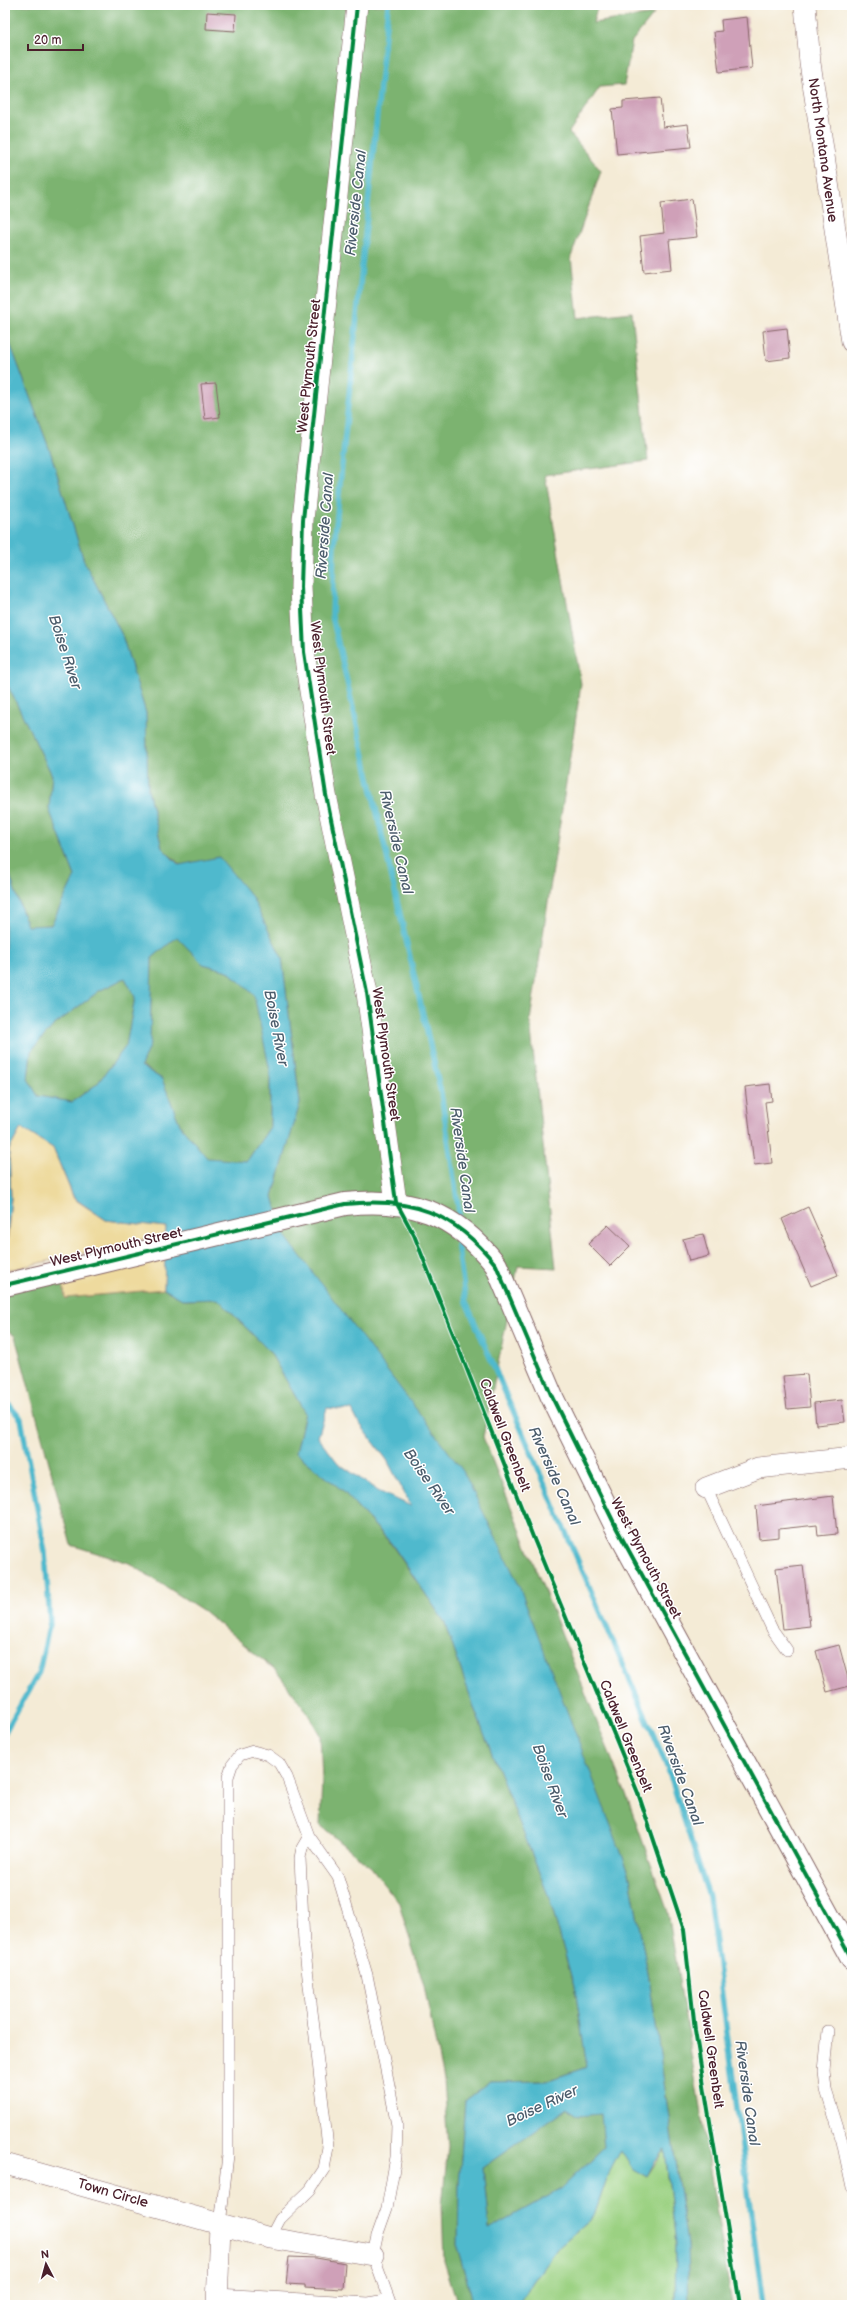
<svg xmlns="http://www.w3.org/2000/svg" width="857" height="2310" font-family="'Balsamiq Sans',sans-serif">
<rect width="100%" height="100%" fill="#fff"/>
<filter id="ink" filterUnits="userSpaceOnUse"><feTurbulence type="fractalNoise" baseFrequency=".025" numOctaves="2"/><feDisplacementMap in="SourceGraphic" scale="8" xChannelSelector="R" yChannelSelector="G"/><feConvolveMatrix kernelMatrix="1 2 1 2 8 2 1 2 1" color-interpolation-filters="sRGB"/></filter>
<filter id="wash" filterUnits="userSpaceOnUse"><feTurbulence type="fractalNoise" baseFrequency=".012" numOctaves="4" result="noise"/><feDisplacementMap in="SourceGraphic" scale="16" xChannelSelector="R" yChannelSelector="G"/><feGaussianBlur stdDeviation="0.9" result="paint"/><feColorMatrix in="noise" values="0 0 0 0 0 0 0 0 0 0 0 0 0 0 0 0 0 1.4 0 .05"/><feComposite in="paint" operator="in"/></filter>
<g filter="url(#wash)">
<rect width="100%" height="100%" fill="#f4ebd6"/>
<path fill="#9bd182" stroke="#727856" d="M621 2149 633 2169 647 2177 665 2150 676 2244 675 2305H520L532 2283 559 2246 594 2216 608 2175Z"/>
<path fill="#7cb370" stroke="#63694e" d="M5 5H598L593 23 654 14 632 41 624 85 600 87 569 132 601 171 571 257 578 318 632 312 648 461 545 475 581 684 530 1021 556 1268 518 1266 483 1437 625 1792 668 1912 732 2305H689L687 2245 650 1984 629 1873 579 1747 304 1264 283 1233 273 1196 300 1102 282 958 162 848 148 790 146 713 122 635 84 561 50 451 5 330Z
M5 680 52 775 49 809 75 876 51 925 27 926 5 861Z
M178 936 203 964 228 971 255 995 270 1071V1127L247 1161 207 1159 180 1125 162 1079 141 1065 150 1044 152 958Z
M125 978 135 997 126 1046 97 1084 72 1102 38 1096 28 1080 31 1051 53 1026 99 991Z
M63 1278 66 1298 164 1289 184 1300 218 1299 270 1352 305 1413 296 1453 342 1490 391 1544 444 1621 476 1713 550 1900 576 1994 587 2067 546 2081 490 2082 465 2101 459 2186 458 2250 474 2305H458L444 2261 442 2206 448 2146 443 2080 424 1986 399 1903 371 1867 320 1825 322 1779 320 1735 305 1709 277 1672 204 1611 129 1563 71 1545 15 1336 5 1329V1292Z
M567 2108 579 2116 601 2113 604 2147 561 2189 489 2229 483 2167Z"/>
<path fill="#eeda9e" stroke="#9c7c64" d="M21 1128 53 1148 74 1199 106 1220 166 1227V1234L5 1271 11 1198 9 1150Z
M165 1254 164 1289 65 1298 63 1278Z"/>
<path fill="#50b9cd" stroke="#4d6c7c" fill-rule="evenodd" d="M5 330 50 451 84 561 122 635 146 713 148 790 162 848 179 865 219 857 252 897 282 958 300 1103 273 1196 283 1233 463 1471 518 1583 629 1873 650 1984 687 2245 689 2305H675L676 2244 665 2150 655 2162 647 2177 633 2169 621 2150 608 2175 594 2216 559 2246 532 2283 520 2305H474L458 2250 459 2186 465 2101 490 2082 546 2081 587 2067 576 1994 550 1900 476 1713 444 1621 391 1543 342 1490 296 1453 305 1413 270 1352 218 1299 184 1300 164 1289 166 1227 106 1220 74 1198 53 1148 21 1128 9 1150 11 1198 5 1255V861L27 926 51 925 75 876 49 809 52 775 5 680ZM177 937 203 964 228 971 254 995 270 1071V1127L247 1161 207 1158 180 1125 162 1079 141 1066 150 1044 152 958ZM125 978 135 997 126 1046 97 1084 72 1102 38 1096 28 1079 31 1051 53 1026 99 991ZM327 1408 352 1410 357 1420 387 1460 411 1506 378 1491 338 1463 318 1437ZM567 2108 579 2116 601 2114 604 2147 561 2189 489 2229 483 2167Z"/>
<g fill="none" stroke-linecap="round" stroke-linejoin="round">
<path stroke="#50b9cd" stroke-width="5.5" d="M388 5 334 545 332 616 441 1093 459 1212 458 1222
M458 1235V1249L466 1302 667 1766 709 1897 763 2305
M5 1400 21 1419 45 1552 50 1622 39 1672 5 1732"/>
</g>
<g id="blocks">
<path fill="#cfa0b8" d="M207 12 236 14 235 31 206 29Z
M747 17 752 68 719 72 714 32 722 31 721 20Z
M660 98 663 127 688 124 691 147 617 154 612 109 623 108V101Z
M692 199 697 237 669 240 672 269 644 272 640 236 664 233 661 203Z
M787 328 790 358 766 361 763 331Z
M216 383 220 417 205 419 201 384Z
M770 1084 772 1101 765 1102 772 1163 754 1165 745 1087Z
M808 1207 838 1275 811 1286 782 1219Z
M608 1225 630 1246 610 1266 588 1244Z
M703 1234 709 1256 689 1261 683 1239Z
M807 1374 810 1407 787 1409 783 1376Z
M842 1400 845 1422 816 1425 814 1403Z
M833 1496 837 1534 818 1536 817 1525 779 1529V1537L759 1539 756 1506Z
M803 1565 810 1626 783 1629 776 1568Z
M839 1645 850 1686 827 1692 816 1651Z
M289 2257 316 2258 345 2263 343 2289 305 2287V2285L286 2284Z"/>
</g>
</g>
<g filter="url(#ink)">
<use href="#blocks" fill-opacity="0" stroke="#866667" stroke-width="1"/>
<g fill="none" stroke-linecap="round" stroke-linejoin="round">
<defs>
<path id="service" d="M706 1488 772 1629 787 1650
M828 2031 824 2071 826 2090 842 2141 852 2188
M220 2225 228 2155V1777L232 1765 240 1755 253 1751 268 1755 279 1763 287 1777 309 1836 338 1877 367 1975 397 2125 396 2157 387 2208 377 2236 373 2255 391 2305
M270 2238 280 2219 310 2190 324 2169 328 2147 304 1943 300 1858 302 1848 309 1836
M218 2294 369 2303 389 2299"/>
<path id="minor" d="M357 5 303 520 301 587 304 652 326 795 367 993 396 1202
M805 5 810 63 852 342
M706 1488 758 1468 852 1458
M5 2164 270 2238 373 2255
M217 2305 220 2225"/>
<path id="tertiary" d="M5 1285 345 1204C411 1197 454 1212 496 1265L552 1397 617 1529 852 1959"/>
</defs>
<use href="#service" stroke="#866667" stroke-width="12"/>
<use href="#minor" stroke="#866667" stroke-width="22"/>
<use href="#tertiary" stroke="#866667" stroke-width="24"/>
<use href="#service" stroke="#fff" stroke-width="11"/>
<use href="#minor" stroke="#fff" stroke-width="21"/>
<use href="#tertiary" stroke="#fff" stroke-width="22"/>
<defs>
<path id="cycleway" d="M357 5 303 520 301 587 304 652 326 795 367 993 396 1202 414 1235 533 1537 638 1793 684 1930 695 2030 740 2305
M5 1285 345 1204C411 1197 454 1212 496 1265L552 1397 617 1529 852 1959"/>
</defs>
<use href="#cycleway" stroke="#fff" stroke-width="6"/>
<use href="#cycleway" stroke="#00873e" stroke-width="4"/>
</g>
</g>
<g text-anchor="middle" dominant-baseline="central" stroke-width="3" stroke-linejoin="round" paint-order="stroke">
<g font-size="14" fill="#4a1f2b" stroke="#fff">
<text transform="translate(823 150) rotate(82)">North Montana Avenue</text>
<text transform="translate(309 366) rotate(-84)">West Plymouth Street</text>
<text transform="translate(323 688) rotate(83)">West Plymouth Street</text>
<text transform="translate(386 1054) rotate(82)">West Plymouth Street</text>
<text transform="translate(116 1247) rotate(-13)">West Plymouth Street</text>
<text transform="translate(505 1435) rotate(69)">Caldwell Greenbelt</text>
<text transform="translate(646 1558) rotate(62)">West Plymouth Street</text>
<text transform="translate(626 1736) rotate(68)">Caldwell Greenbelt</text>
<text transform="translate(711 2049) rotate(82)">Caldwell Greenbelt</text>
<text transform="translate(113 2193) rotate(16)">Town Circle</text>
</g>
<g font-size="15" font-style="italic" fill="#4c5d6c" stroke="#fff">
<text transform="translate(356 203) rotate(-84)">Riverside Canal</text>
<text transform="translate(325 526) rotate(-86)">Riverside Canal</text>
<text transform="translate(65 652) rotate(72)">Boise River</text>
<text transform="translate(396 842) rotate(77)">Riverside Canal</text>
<text transform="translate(276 1028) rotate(79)">Boise River</text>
<text transform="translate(462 1160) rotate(82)">Riverside Canal</text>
<text transform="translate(554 1476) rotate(66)">Riverside Canal</text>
<text transform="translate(429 1482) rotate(55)">Boise River</text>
<text transform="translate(680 1775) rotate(70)">Riverside Canal</text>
<text transform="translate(550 1781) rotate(70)">Boise River</text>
<text transform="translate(747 2093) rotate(82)">Riverside Canal</text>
<text transform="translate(542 2106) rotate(-25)">Boise River</text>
</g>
</g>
<rect width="857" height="2310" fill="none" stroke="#fff" stroke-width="20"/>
<g transform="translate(46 2264) rotate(354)" stroke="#ffffff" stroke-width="3" paint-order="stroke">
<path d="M0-3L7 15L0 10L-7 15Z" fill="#4a1f2b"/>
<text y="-6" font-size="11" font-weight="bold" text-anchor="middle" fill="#4a1f2b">N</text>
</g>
<path d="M28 44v6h55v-6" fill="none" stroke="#4a1f2b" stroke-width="2"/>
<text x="34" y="44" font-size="12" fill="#4a1f2b" stroke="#ffffff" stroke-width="3" paint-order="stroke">20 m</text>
</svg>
